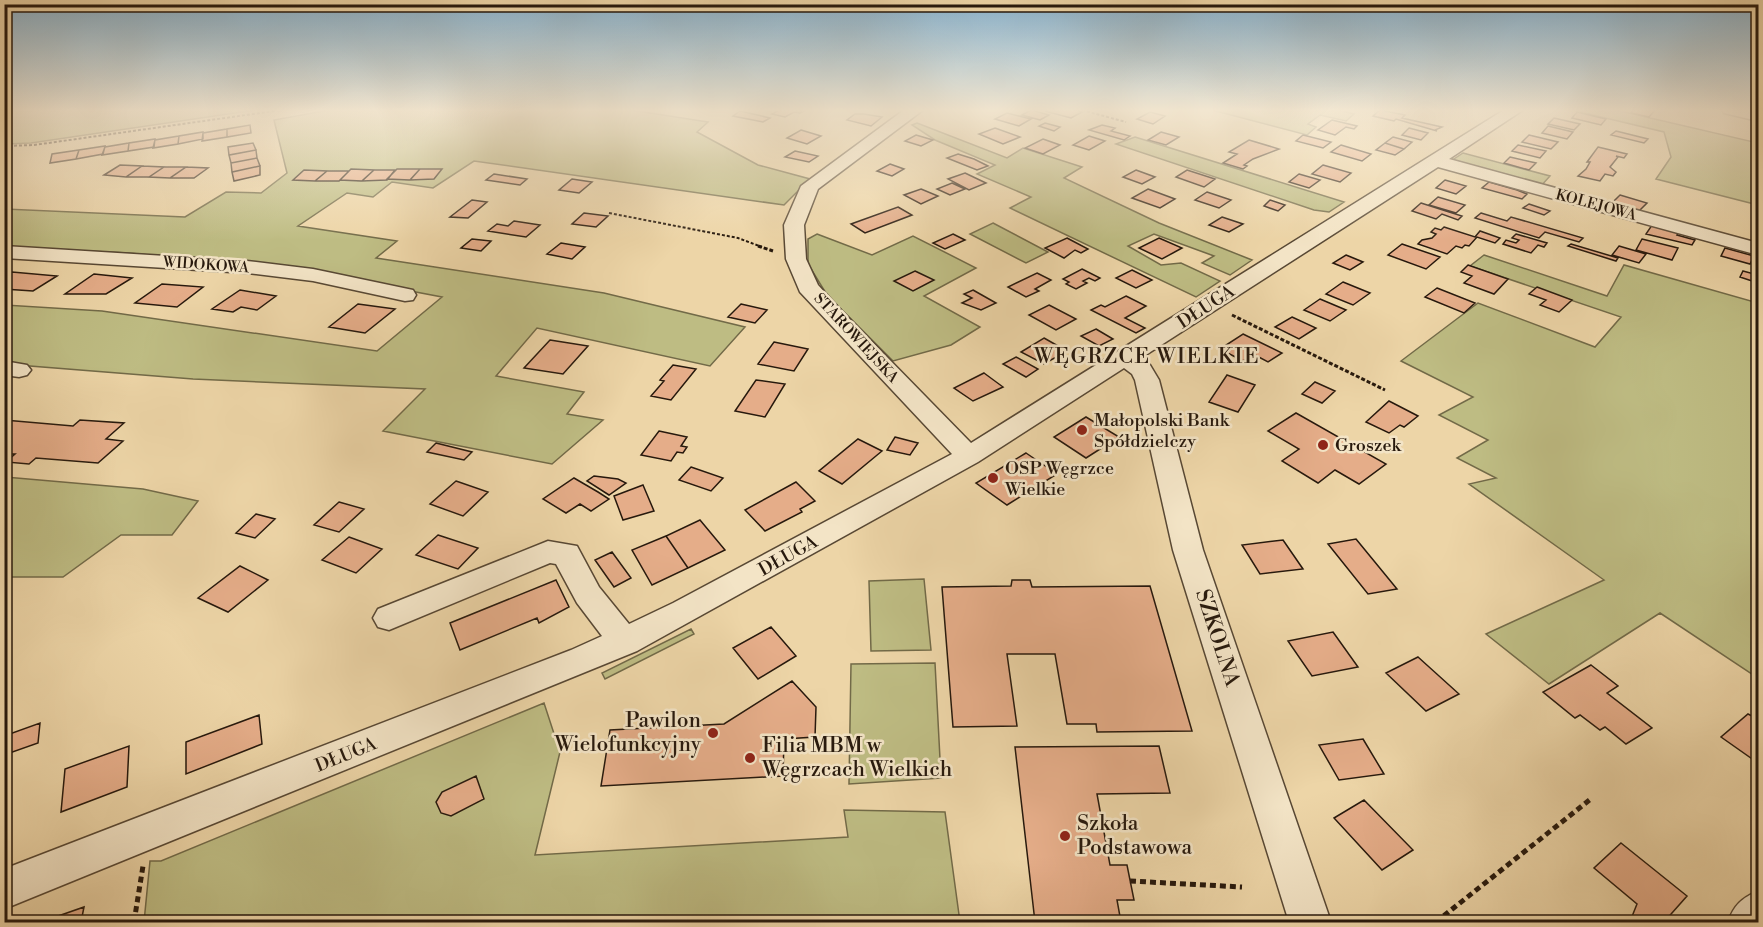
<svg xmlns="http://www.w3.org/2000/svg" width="1763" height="927" font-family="'Libre Bodoni',serif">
<rect width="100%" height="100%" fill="#edd5a7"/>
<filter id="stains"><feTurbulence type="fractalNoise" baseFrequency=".00333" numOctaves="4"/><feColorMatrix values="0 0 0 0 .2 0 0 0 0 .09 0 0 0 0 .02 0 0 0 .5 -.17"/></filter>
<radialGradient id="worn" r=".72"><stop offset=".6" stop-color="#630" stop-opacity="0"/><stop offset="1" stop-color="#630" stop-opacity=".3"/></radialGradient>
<path fill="#bebc83" stroke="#726a48" stroke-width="1.5" d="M5 110H255L31 143 5 144Z
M329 110H631L708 122 697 132 758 165 810 179 784 205 474 161 433 188 392 182 373 197 347 193 298 226 397 241 376 258 604 293 745 327 710 366 537 328 496 376 584 392 567 414 603 420 552 464 383 431 425 389 193 379 5 364V305L102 311 377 351 442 297 284 267 128 253 5 247V209L185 217 226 192 261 193 287 173 274 120Z
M1212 110H1338L1354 114 1346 121 1320 115 1308 124 1316 127 1307 135Z
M1572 110H1616L1758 143V205L1656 179 1671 157 1664 132Z
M917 123 1007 158 1023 148 1082 167 1064 178 1159 223 1252 260 1230 275 1202 263 1214 256 1154 234 1128 246 1161 265 1181 263 1220 281 1196 297 1010 208 1031 197 977 174 995 165 935 140 912 125Z
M1135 137 1344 202 1329 212 1314 210 1116 144Z
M1463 153 1550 176 1541 186 1451 161Z
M993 223 1048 252 1026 263 970 234Z
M817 234 872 255 913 236 976 268 924 296 980 327 951 345 893 361 827 295 808 264V239Z
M1484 255 1607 296 1624 265 1758 303V678L1660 613 1549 684 1486 634 1604 580 1469 484 1496 478 1457 458 1488 440 1439 415 1473 397 1401 361 1478 303 1595 347 1621 317 1470 266Z
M5 477 143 489 198 501 172 535H121L63 577H5Z
M924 579 931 650 871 651 869 581Z
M691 629 694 634 605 679 602 673Z
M935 663 941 778 849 784 851 664Z
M544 703 560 752 535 855 848 837 844 810 945 812 960 922H144L150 861H161Z"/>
<path fill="#e5ad89" stroke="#27190d" stroke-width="1.5" d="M779 110H802L804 111 800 113 794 112 785 117 772 114Z
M1031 110 1049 115 1040 120 1022 115Z
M1077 110 1082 112 1071 118 1045 111Z
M1380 110 1405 115 1402 118 1442 127 1435 130 1437 131 1396 119 1394 121 1373 116Z
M1633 110H1655L1649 117 1631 113Z
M740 111 770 118 763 122 733 116Z
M1150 112 1165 116 1153 124 1137 119Z
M1577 112 1606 119 1601 125 1572 118Z
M1007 113 1031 119 1019 126 995 119Z
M855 114H864L882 117 871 126 847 120Z
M1554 118 1580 124 1574 130 1548 124Z
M1332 120 1357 126 1354 129 1346 127 1335 135 1318 130Z
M1045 123 1060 127 1054 131 1039 126Z
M250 125 251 133 227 137V129Z
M1102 125 1115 128 1111 131 1130 136 1124 140 1089 130Z
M1548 126 1573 132 1567 139 1542 133Z
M995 128 1020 137 1003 144 979 134Z
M1409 128 1428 133 1421 140 1402 135Z
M227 129V137L202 141 203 133Z
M801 130 821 136 807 144 787 138Z
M1616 131 1648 139 1644 143 1611 135Z
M203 132V139L178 144 179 136Z
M1161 132 1179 137 1166 145 1148 140Z
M916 135 933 140 921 146 905 141Z
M1303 135 1331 142 1323 148 1296 141Z
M1529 135 1558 142 1551 149 1522 142Z
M179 136 178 144 153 148 155 140Z
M1089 136 1105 141 1089 150 1073 145Z
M1393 137 1412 142 1404 149 1385 143Z
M155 139 154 147 128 151 129 143Z
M1043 139 1060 145 1043 154 1025 148Z
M1249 140 1279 149 1253 159 1244 165 1247 166 1243 169 1223 163 1237 154 1229 152Z
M129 143 128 151 102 155 105 147Z
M253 143 256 150 229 155 228 147Z
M1385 143 1404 149 1395 155 1376 150Z
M1341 145 1371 154 1362 161 1331 152Z
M1518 145 1546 151 1540 158 1512 151Z
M105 146 103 154 76 159 79 150Z
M1598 147 1627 154 1624 158 1616 156 1618 157 1610 167 1616 172 1613 176 1605 174 1600 181 1578 176 1586 169 1590 162H1587Z
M79 150 76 159 50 163 52 154Z
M256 150 257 158 231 163 229 155Z
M795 151 818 156 809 162 785 157Z
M958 154 974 159 988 166 977 170 947 158Z
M1510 157 1536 163 1529 170 1504 163Z
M257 158 260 166 232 172 231 163Z
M890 164 904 169 892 176 877 171Z
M120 165 142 166 126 177 104 175Z
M1323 165 1351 173 1340 182 1312 174Z
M142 166 164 167 149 177H126Z
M260 166V175L234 181 232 172Z
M164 167H186L170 178 149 177Z
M186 167 208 168 194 178H170Z
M351 169 374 170 362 181 340 180Z
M397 169H420L410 180 387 179Z
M420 169H442L434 179 410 180Z
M304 170 327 171 315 181 293 180Z
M374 170H395L387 180 362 181Z
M1136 170 1155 177 1142 184 1123 177Z
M1187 170 1215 179 1204 187 1176 177Z
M327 171H349L339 181H315Z
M965 173 986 183 969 190 948 179Z
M494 174 527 179 520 185 486 180Z
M1299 174 1320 180 1309 188 1289 182Z
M572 179 592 182 579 193 559 190Z
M1445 180 1466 186 1456 194 1436 188Z
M1489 182 1517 190 1527 194 1522 199 1482 188Z
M952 183 965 189 950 195 937 189Z
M921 189 938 196 921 204 904 195Z
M1148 189 1175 199 1160 208 1132 198Z
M1207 192 1231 200 1219 208 1195 200Z
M1620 195 1647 203 1638 212 1611 204Z
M1438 197 1465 205 1456 213 1429 205Z
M472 200 487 202 468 218 450 217Z
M1270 200 1285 205 1278 211 1264 206Z
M1421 203 1446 211 1462 216 1458 220 1442 214 1436 219 1412 211Z
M1529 204 1550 211 1544 215 1523 208Z
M898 207 912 215 865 233 851 224Z
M584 213 608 216 596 227 572 224Z
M1481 213 1507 221 1511 217 1583 238 1579 242 1545 232 1539 238 1475 218Z
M1222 217 1243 224 1229 232 1209 225Z
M514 221 540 225 526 237 488 231 497 224 508 226Z
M1652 225 1679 232 1677 235 1695 240 1692 245 1646 234Z
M1444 227 1475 237 1480 231 1500 238 1495 243 1477 237 1469 246 1465 245 1462 248 1456 246 1447 254 1418 244 1422 240 1432 238 1436 234 1431 232 1435 228 1441 230Z
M953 234 965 240 945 249 933 243Z
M1516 234 1547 243 1544 247 1538 245 1531 253 1503 244 1506 240 1516 243 1519 240 1512 238Z
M1067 238 1088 249 1081 253 1075 250 1064 258 1045 248Z
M1159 238 1182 248 1162 259 1139 248Z
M472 239 491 241 481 251 461 248Z
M1642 239 1678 248 1672 260 1636 250Z
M561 243 585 247 572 259 547 254Z
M1402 244 1440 257 1426 269 1388 255Z
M1571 244 1618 258 1616 261 1568 246Z
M1619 246 1646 254 1639 263 1612 255Z
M1725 248 1754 256 1750 264 1721 256Z
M1346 255 1363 262 1350 270 1333 263Z
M1468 265 1508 279 1494 294 1464 283 1472 276 1461 272Z
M1082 269 1100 278 1095 281 1089 278 1083 281 1087 283 1076 289 1066 284 1069 282 1063 279Z
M1132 270 1152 280 1136 288 1116 278Z
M915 271 934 280 913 291 894 281Z
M1743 271 1758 275V283L1740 277Z
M12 272 57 276 33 291 4 289V277Z
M1037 273 1051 280 1035 289 1039 291 1026 297 1008 287Z
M94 274 132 278 106 294H65Z
M1343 282 1370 293 1353 305 1326 294Z
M162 284 203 287 177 307 135 303Z
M1537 287 1572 300 1559 312 1540 305 1546 300 1529 294Z
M1437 288 1475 303 1464 313 1425 297Z
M240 290 276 296 257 310 241 307 233 312 212 309Z
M973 290 996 303 981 310 962 303 972 298 964 294Z
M1126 296 1146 306 1125 318 1145 328 1136 333 1091 310 1101 305 1105 307Z
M1320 299 1346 310 1330 321 1304 310Z
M358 304 395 309 365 333 329 327Z
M741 304 767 310 755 323 728 317Z
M1049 305 1076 319 1056 330 1029 315Z
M1292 317 1316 328 1299 339 1275 327Z
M1096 329 1113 339 1099 346 1081 336Z
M1243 334 1282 353 1268 362 1253 354 1243 361 1220 349Z
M1044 338 1067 351 1044 364 1021 352Z
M550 340 588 346 563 374 524 368Z
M774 342 808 349 794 371 758 364Z
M1016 357 1038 369 1026 377 1003 364Z
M673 365 696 369 671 400 651 396 664 381 660 380Z
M984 373 1003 387 973 401 954 388Z
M1227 375 1255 385 1238 412 1209 402Z
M756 380 785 384 765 417 735 411Z
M1315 382 1335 391 1322 403 1302 394Z
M1389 401 1418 416 1404 427 1400 425 1389 433 1366 422Z
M1296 413 1386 464 1359 484 1335 470 1318 483 1282 461 1299 449 1268 431Z
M1086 417 1119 437 1086 458 1054 437Z
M4 420 73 426 80 420 124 423 106 439 123 441 98 463 36 458 29 464 6 462 15 454H4Z
M659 431 687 437 681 446 687 447 683 453 677 452 671 461 641 455Z
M895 437 918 443 910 455 887 450Z
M858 439 882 451 842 484 819 471Z
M436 443 472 452 464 460 427 452Z
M1026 453 1057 474 1007 505 976 483Z
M691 467 723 478 711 491 679 480Z
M594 476 618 479 626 483 609 495 587 481Z
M574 478 598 492 609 499 591 511 580 504 566 513 543 499Z
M456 481 488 492 463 516 430 504Z
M796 482 815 501 800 509 802 512 765 531 745 510Z
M643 485 654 511 623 520 614 496Z
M339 502 364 509 339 532 314 525Z
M256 514 275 519 255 538 236 533Z
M700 520 725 550 688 568 666 536Z
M438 535 478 548 458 569 416 555Z
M666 536 688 568 652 585 632 550Z
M349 537 382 549 356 573 322 560Z
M1356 539 1397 589 1368 594 1328 544Z
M1283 540 1303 569 1260 574 1242 545Z
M612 552 631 578 614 587 595 560Z
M240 566 268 580 228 612 198 598Z
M556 580 569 607 539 623 537 618 460 650 450 623Z
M1012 580H1030L1032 587 1150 586 1192 731 1097 732 1096 724H1067L1055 654H1007L1017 726 953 727 942 587 1011 586Z
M771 627 796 656 758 679 733 648Z
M1333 632 1358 667 1312 676 1288 641Z
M1418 657 1459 694 1426 711 1386 673Z
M1591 665 1618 686 1607 693 1652 728 1626 744 1605 727 1600 730 1580 715 1575 718 1543 692Z
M792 681 816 707 815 737 784 739 783 776 601 786 610 730 724 724Z
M1748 714 1758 719V763L1721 737Z
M259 715 262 744 186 774V742Z
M40 723 38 743 4 755V736Z
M1363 739 1384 774 1339 780 1319 745Z
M129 746 127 787 61 812 65 769Z
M1159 746 1170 793 1097 794 1110 865H1127L1134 900H1117L1121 922H1035L1015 747Z
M476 776 484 799 451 816 441 813 436 802 442 792Z
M1364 800 1413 850 1382 870 1334 818Z
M1621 843 1687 896 1664 922H1635L1631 919 1637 904 1594 868Z
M84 907 81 922H41Z"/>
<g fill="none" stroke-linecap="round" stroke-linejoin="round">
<defs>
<path id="minor" d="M904 110H923L818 189 804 225 806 259 818 285 838 307 971 443 1504 110H1523L1449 159 1758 243V255L1438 167 1141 358 1150 365 1159 380 1203 550 1331 922H1289L1173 550 1135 380 1132 374 1124 368 978 462 637 651 4 909V869L571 650 602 636 577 603 556 564 550 563 389 630 378 627 373 618 378 609 548 541 577 546 599 587 629 624 673 603 952 454 800 292 786 259 784 225 801 186Z
M1722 110 1758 111V121L1724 113Z
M4 246 247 261 313 269 413 290 416 295 413 300 405 301 313 281 247 273 4 258Z
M4 361 27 365 31 370 27 375 19 377 4 375Z
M1758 891V922H1728C1734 905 1742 898 1758 891Z"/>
</defs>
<use href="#minor" stroke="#584834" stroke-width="3"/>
<path stroke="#27190d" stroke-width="2" stroke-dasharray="3 2" stroke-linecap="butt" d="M1082 110 1126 122
M4 146 34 145 281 110
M609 213 738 238 762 247"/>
<path stroke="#27190d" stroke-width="3" stroke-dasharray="4 2" stroke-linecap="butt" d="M758 246 773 251
M1232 315 1385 390"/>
<path stroke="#27190d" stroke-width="5" stroke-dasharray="6 4" stroke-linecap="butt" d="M1130 881 1242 887
M134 922 143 866
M1436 922 1592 798"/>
<use href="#minor" fill="#f3e4c6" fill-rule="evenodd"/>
</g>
<linearGradient id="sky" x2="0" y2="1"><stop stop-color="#8ab5d2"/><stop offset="0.46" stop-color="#f7ecd7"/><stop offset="1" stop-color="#f7ecd7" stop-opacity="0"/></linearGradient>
<rect width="1763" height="240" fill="url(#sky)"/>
<g fill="#8f2418" stroke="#f3e4c6" stroke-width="2">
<circle cx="1082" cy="430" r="6"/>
<circle cx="1323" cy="445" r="6"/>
<circle cx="993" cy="478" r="6"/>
<circle cx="713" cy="733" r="6"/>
<circle cx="750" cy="758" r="6"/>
<circle cx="1065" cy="836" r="6"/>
</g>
<g text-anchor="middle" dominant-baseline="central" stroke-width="5" stroke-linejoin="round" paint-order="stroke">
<g font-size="15" fill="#27190d" stroke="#f3e4c6">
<text transform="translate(1596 205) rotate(15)">KOLEJOWA</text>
<text transform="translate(206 265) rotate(4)">WIDOKOWA</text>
<text transform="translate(856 338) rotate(47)">STAROWIEJSKA</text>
</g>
<g font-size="18" fill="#27190d" stroke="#f3e4c6">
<text transform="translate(1206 307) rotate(-33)">DŁUGA</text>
<text transform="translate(788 556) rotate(-29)">DŁUGA</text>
<text transform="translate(346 755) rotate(-22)">DŁUGA</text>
</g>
<g font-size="18" fill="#27190d" stroke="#f3e4c6" text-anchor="start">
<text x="1094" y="420">Małopolski Bank<tspan x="1094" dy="21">Spółdzielczy</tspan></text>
<text x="1335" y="445">Groszek</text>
<text x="1005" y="468">OSP Węgrzce<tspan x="1005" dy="21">Wielkie</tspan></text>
</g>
<g font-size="21" letter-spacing="1.5" fill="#27190d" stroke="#f3e4c6">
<text x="1147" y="357">WĘGRZCE WIELKIE</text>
</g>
<g font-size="21" fill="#27190d" stroke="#f3e4c6">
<text transform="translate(1217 638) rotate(72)">SZKOLNA</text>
</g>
<g font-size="21" fill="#27190d" stroke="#f3e4c6" text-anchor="start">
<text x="701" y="721" text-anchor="end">Pawilon<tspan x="701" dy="24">Wielofunkcyjny</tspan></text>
<text x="762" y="746">Filia MBM w<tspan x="762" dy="24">Węgrzcach Wielkich</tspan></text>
<text x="1077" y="824">Szkoła<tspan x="1077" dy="24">Podstawowa</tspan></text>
</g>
</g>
<rect width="1763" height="927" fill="none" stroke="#edd5a7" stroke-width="24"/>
<rect x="6" y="6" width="1751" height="915" fill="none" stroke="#27190d" stroke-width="3"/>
<rect x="12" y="12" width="1739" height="903" fill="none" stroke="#27190d" stroke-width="1.5"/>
<rect width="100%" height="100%" filter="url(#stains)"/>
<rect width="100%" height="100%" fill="url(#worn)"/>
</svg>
